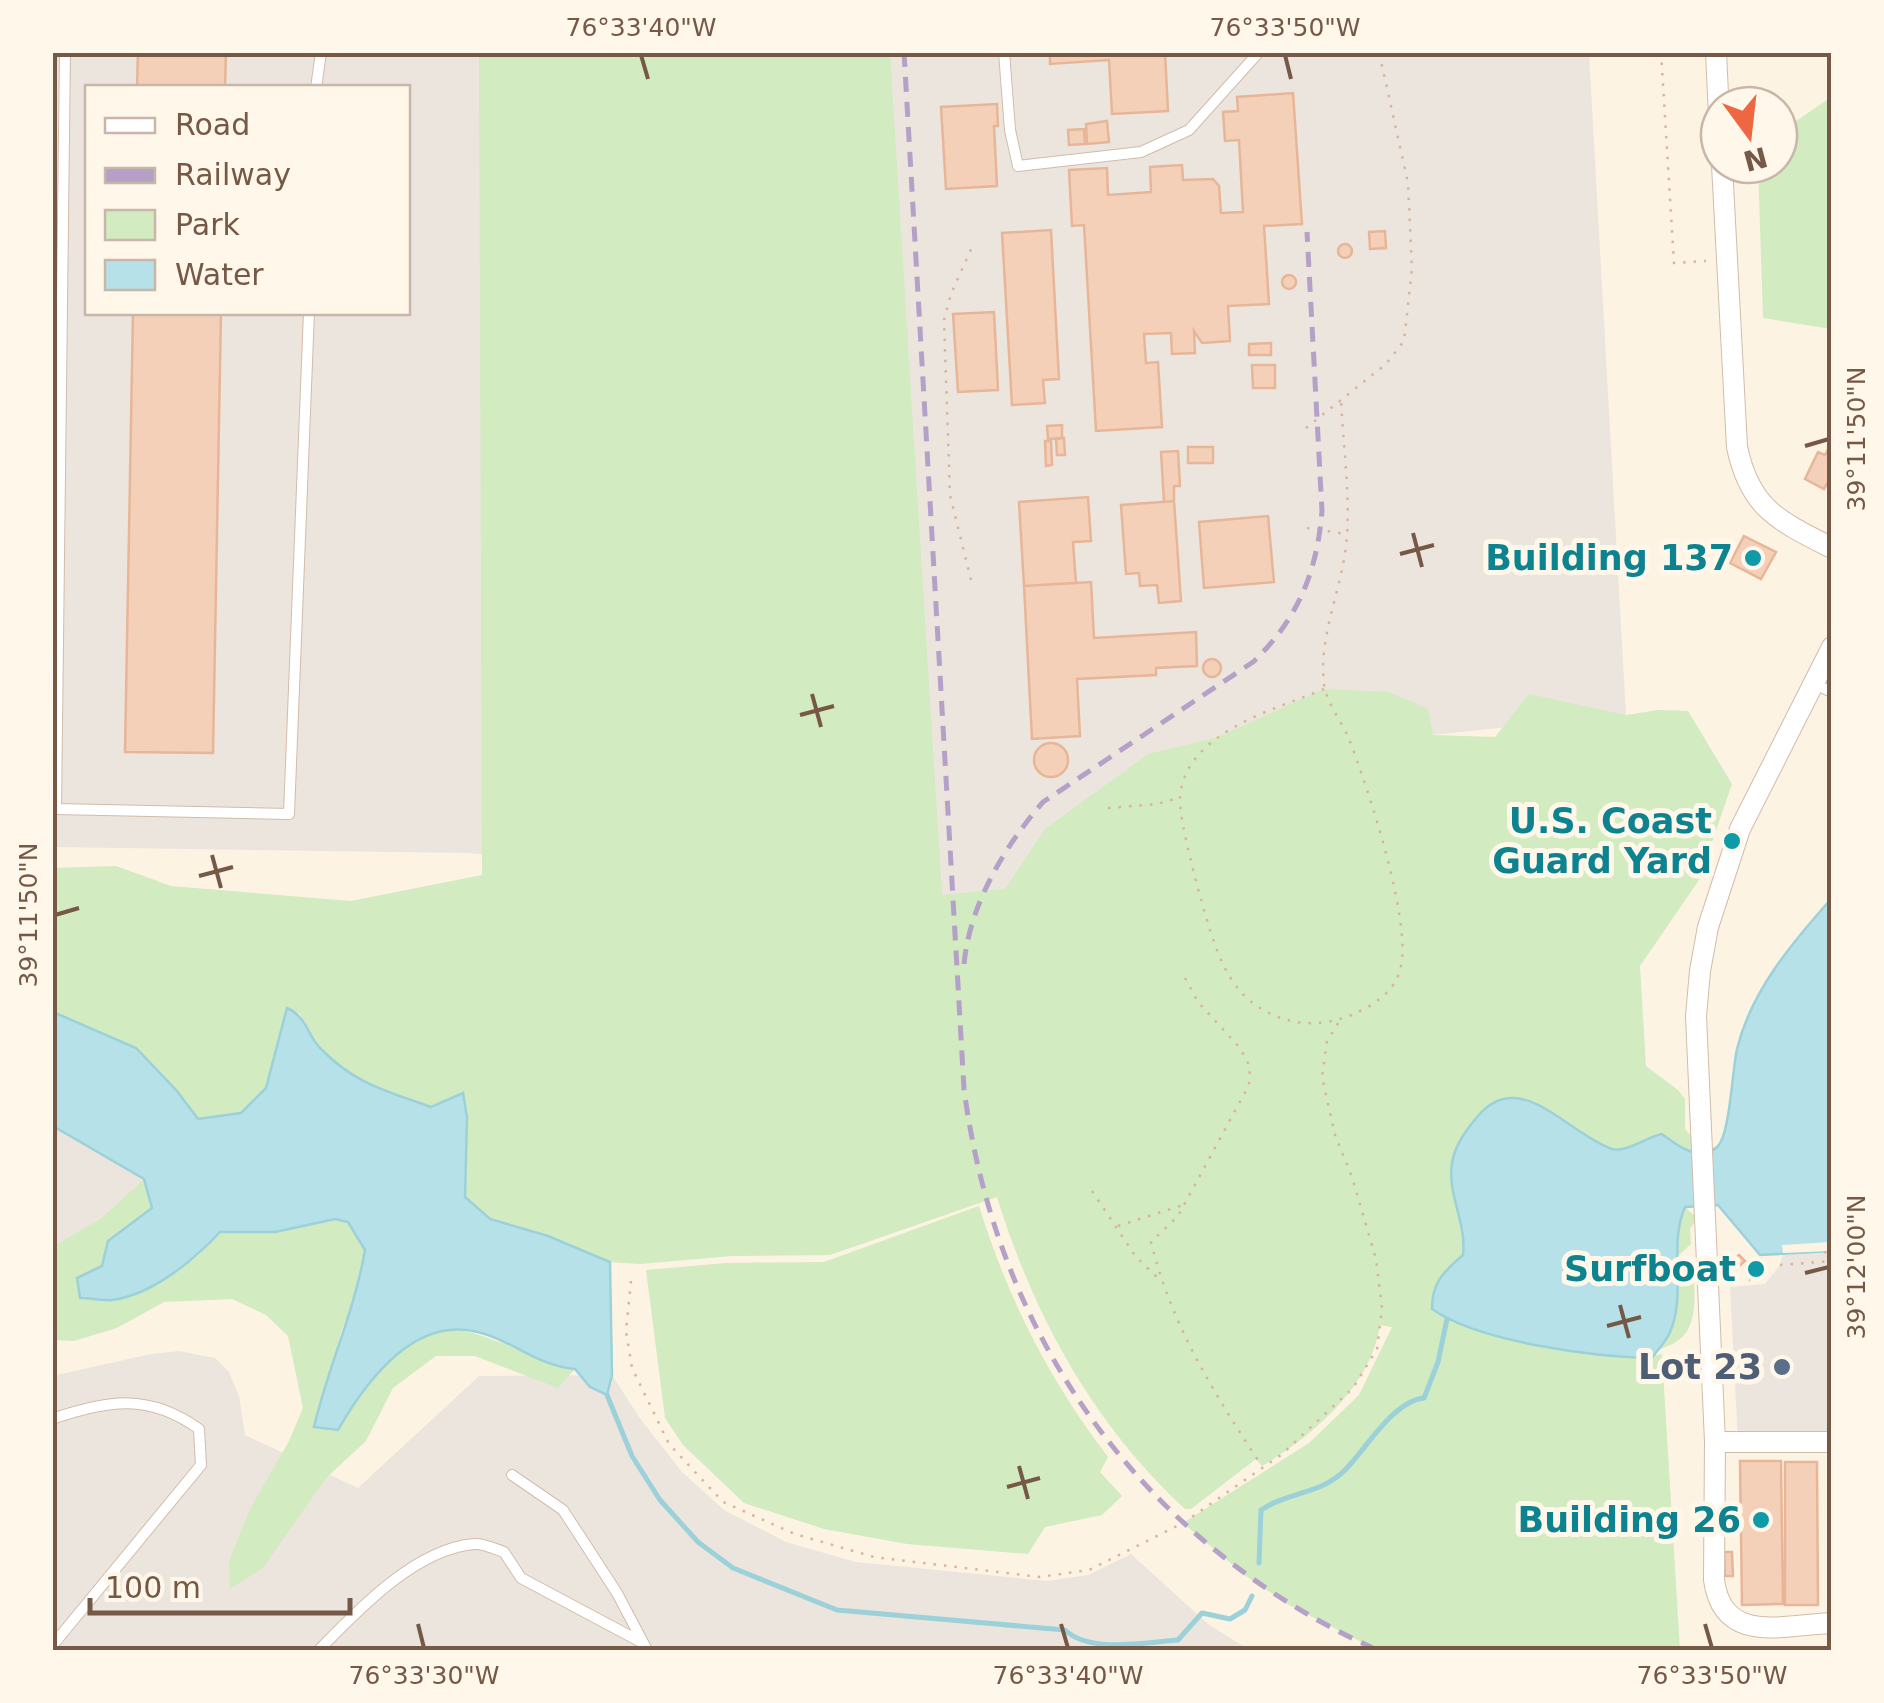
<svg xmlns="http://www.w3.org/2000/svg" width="1884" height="1703" font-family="'DejaVu Sans',sans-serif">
<rect width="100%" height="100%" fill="#fdf3e3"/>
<path fill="#ece5de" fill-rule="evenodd" d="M53 53H1589L1626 715 1432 735 994 902 467 853 53 847ZM88 88H408V312H88Z
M52 1126 144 1179 100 1219 53 1247Z
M1831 1251V1442H1738L1730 1287 1765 1284 1780 1265 1783 1253Z
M179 1351 215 1358 229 1372 239 1396 245 1435 358 1488 479 1376 612 1375 639 1417 682 1472 724 1510 786 1542 856 1562 1047 1581 1088 1575 1131 1554 1208 1624 1249 1650H53L52 1376 151 1354Z"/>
<path fill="#d2ebc0" d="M479 53H890L942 895 1005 889 1045 829 1148 754 1216 738 1324 689 1389 692 1428 709 1433 735 1495 737 1529 694 1626 715 1658 710 1688 711 1732 784 1699 880 1640 966 1646 1066 1678 1090 1685 1099V1129L1693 1138V1153L1662 1134C1649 1136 1627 1151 1617 1150 1599 1148 1548 1112 1532 1100L1678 1223 1685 1207 1697 1218 1690 1229 1691 1244 1679 1255 1680 1260H1693C1693 1284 1701 1322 1680 1339 1670 1348 1661 1345 1653 1356L1662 1354 1680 1650H1377L1289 1605 1246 1576 1183 1523 1309 1443 1359 1395 1392 1327 1380 1325C1371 1386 1313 1436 1262 1466L1256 1459 1191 1509H1185C1093 1424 1034 1316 997 1197L830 1255 732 1256 640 1264 610 1262 548 1236 490 1218 465 1197 467 1117 463 1093 431 1107C366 1084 335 1080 300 1014L287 1009 266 1088 241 1113 197 1120 136 1048 53 1012 52 868 116 866 171 886 351 901 482 875Z
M1831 97V329L1763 318 1758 165H1779V133Z
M144 1179 152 1209 109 1241 102 1266 77 1278 198 1256 220 1232H275L335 1219 348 1222 365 1249 359 1290 342 1329 315 1427 338 1430C358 1395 394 1345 435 1331 456 1324 482 1336 502 1343 528 1353 548 1367 575 1369L558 1388 475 1356H436L393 1388 366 1441 326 1478 263 1568 230 1589 229 1561 250 1509 289 1441 303 1408 288 1336 266 1315 232 1299 164 1302 117 1328 74 1341 53 1340 52 1247 100 1219Z
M979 1206C1008 1299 1049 1380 1108 1457L1100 1472 1122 1496 1102 1515 1045 1527 1028 1554 907 1544 824 1529 744 1503 683 1445 665 1418 646 1270 726 1263 824 1262Z"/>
<path fill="#b6e1e8" stroke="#9cd1da" stroke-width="2.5" d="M1831 899V1251L1760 1255 1718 1205 1685 1207C1668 1245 1687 1293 1670 1332 1666 1342 1658 1349 1652 1358 1594 1357 1479 1342 1432 1309 1432 1281 1444 1272 1463 1255 1467 1223 1447 1195 1452 1163 1455 1145 1466 1130 1478 1116 1520 1066 1568 1134 1612 1149 1625 1153 1647 1137 1662 1134 1677 1145 1699 1163 1717 1147 1730 1136 1732 1071 1737 1049 1751 991 1792 943 1831 899Z
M287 1008C307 1017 307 1035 321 1049 355 1084 387 1091 431 1107L463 1093 467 1117 465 1197 490 1219 548 1236 610 1262 612 1375 607 1395 590 1387 575 1369C536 1366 510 1338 473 1331 412 1319 365 1383 338 1430L314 1427C328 1367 355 1310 365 1250L348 1222 335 1219 275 1232H220C194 1260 152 1295 112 1300 102 1301 90 1298 80 1298L77 1278 102 1266 108 1241 152 1208 144 1179 53 1126V1012L136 1048 177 1091 198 1119 241 1113 266 1088Z"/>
<path fill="#fdf3e3" d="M1831 1242V1251L1783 1253 1782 1245Z"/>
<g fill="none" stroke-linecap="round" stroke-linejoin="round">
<path stroke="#9cd1da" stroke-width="5" d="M607 1395 632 1456 660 1500 698 1542 733 1568 837 1610 1065 1630C1090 1654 1145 1642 1178 1640L1202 1613 1230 1619 1245 1610 1252 1596
M1259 1563 1261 1510C1287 1492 1322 1494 1345 1470 1366 1449 1393 1401 1424 1398L1438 1362 1447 1319"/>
</g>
<path fill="#f4d0b9" stroke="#e7b698" stroke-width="2.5" d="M138 52H226L225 88H137Z
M1050 52H1165L1168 111 1112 114 1109 60 1050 64Z
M1293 93 1302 224 1264 226 1269 304 1228 306 1230 341 1202 343 1194 331 1195 353 1172 354 1171 333 1144 334 1146 363 1158 362 1162 427 1096 431 1084 225 1072 226 1069 170 1107 168 1108 195 1151 192 1150 167 1182 165 1183 180 1213 179 1219 186 1221 213 1243 212 1239 140 1225 141 1223 112 1238 111 1237 97Z
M997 104 998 126H994L997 186 946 189 941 107Z
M1107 121 1109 142 1087 144 1086 124Z
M1084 129 1085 144 1069 145 1068 130Z
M1051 230 1059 379 1043 380 1045 403 1012 405 1002 233Z
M1385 231 1386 248 1370 249 1369 232Z
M1338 251a7 7 0 1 1 14 0a7 7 0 1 1-14 0Z
M1282 282a7 7 0 1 1 14 0a7 7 0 1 1-14 0Z
M133 312H221L213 753 125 752Z
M994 312 998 390 958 392 953 314Z
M1271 343V355H1249V344Z
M1252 365H1275V388H1253Z
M1062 425V438L1048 439 1047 426Z
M1064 438 1065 455H1057L1056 439Z
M1045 441H1051L1052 465 1046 466Z
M1832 442V484L1828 482 1824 489 1805 479 1818 452 1825 455Z
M1188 447H1213V463H1188Z
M1178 451 1180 486H1174V501L1164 502 1161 452Z
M1088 497 1091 541 1073 542 1076 583 1024 586 1019 502Z
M1174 501 1181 601 1159 603 1157 585 1140 586 1139 573 1126 574 1121 505Z
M1268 516 1274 582 1204 588 1199 522Z
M1744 536 1776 552 1761 579 1730 563Z
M1091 582 1094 638 1196 632 1197 666 1156 668V675L1077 679 1080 736 1032 739 1024 586Z
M1203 668a9 9 0 1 1 18 0a9 9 0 1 1-18 0Z
M1034 760a17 17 0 1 1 34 0a17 17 0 1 1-34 0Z
M1739 1255 1745 1261 1736 1269 1730 1263Z
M1761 1260V1268L1751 1278 1755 1264Z
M1740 1461H1781L1783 1604 1742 1605Z
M1785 1462H1817L1818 1605H1785Z
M1724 1552H1732L1733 1576H1725Z"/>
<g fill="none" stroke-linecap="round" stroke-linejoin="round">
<defs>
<path id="lane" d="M65 52 56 809 289 814 309 312
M1004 52 1010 130 1018 166 1141 152 1189 130 1259 52
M316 88 321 52
M1814 684 1832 692
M52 1419C108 1400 149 1393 199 1429L201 1465 52 1646
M512 1475 563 1510 617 1593 647 1650
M319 1650C357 1611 415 1549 474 1544 483 1543 495 1549 504 1552L521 1578 643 1643"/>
<path id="street" d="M1716 52 1719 116
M1722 165 1737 447C1750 509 1779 521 1832 548
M1832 647 1740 829 1708 927 1700 971 1696 1016 1715 1442H1832
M1715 1442 1714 1580C1723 1645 1782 1625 1832 1623"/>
</defs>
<use href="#lane" stroke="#d1bcab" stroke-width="12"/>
<use href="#street" stroke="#d1bcab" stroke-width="22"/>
<path stroke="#d9b39c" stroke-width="2.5" stroke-dasharray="2.5 8" stroke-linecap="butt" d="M1661 52 1674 263 1706 261
M1306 428 1386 364 1404 341 1412 269 1408 183 1379 52
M1307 528 1346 534
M971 580 950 495 944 320 951 294 972 247
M1324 689C1275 710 1186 731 1180 797 1178 819 1202 905 1210 930 1221 964 1234 996 1269 1013 1297 1027 1328 1026 1356 1013 1376 1004 1397 989 1401 966 1411 918 1368 788 1349 739 1342 722 1326 702 1324 684 1318 634 1344 586 1347 535 1350 491 1343 444 1341 399
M1108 808 1157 804 1178 798
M1185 978 1198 1002 1240 1048 1250 1067 1249 1085 1178 1216 1151 1242C1172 1327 1214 1393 1261 1465
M1092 1191 1136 1257 1160 1280
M1118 1226 1186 1204
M1825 1251V1260
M1780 1265 1832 1261
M631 1281 626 1331 632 1368 669 1444 723 1502 795 1534 874 1557 1039 1577 1089 1570 1183 1523 1281 1455 1353 1388 1377 1349 1382 1308 1376 1259 1352 1177 1335 1135 1322 1077 1327 1041 1340 1020"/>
<use href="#lane" stroke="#fff" stroke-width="10"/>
<use href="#street" stroke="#fff" stroke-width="20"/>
<path stroke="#b5a1c7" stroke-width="5" stroke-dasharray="15 10" stroke-linecap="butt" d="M904 52 964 1089C997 1341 1145 1545 1377 1650
M964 964C970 904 1004 847 1043 802L1253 662C1298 619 1317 572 1322 511L1307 232"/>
</g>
<path fill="none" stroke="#765847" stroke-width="4" d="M641 55 648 79M1285 55 1291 79M1805 446 1829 439M1413 533 1422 567M1400 554 1434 545M812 694 821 727M800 715 834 706M212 855 221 888M199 876 233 867M55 915 79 908M1805 1273 1829 1267M1620 1305 1629 1338M1607 1326 1641 1317M1019 1466 1028 1499M1007 1487 1040 1478M418 1624 424 1648M1061 1624 1068 1648M1705 1624 1712 1648"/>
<g fill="#0f9aa8" stroke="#fff7ea" stroke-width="4">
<circle cx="1753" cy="558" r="10"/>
<circle cx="1732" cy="841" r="10"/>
<circle cx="1756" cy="1269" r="10"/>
<circle cx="1761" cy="1520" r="10"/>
</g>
<circle fill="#5c6f8a" stroke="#fff7ea" stroke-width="4" cx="1782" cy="1367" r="10"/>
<g text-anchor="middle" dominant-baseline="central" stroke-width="10" stroke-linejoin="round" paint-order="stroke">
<g font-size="35" font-weight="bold" fill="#0d838f" stroke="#fff7ea" text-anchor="end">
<text x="1733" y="558">Building 137</text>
<text x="1712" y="821">U.S. Coast<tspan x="1712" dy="40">Guard Yard</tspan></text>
<text x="1736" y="1269">Surfboat</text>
<text x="1741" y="1520">Building 26</text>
</g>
<g font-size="35" font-weight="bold" fill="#4e5e75" stroke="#fff7ea" text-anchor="end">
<text x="1762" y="1367">Lot 23</text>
</g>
</g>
<rect width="1884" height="1703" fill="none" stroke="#fff7ea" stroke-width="110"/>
<rect x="85" y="85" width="325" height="230" fill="#fff7ea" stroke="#c8b7a9" stroke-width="2.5"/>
<rect x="105" y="118" width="50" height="15" fill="#ffffff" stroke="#c8b7a9" stroke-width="2.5"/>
<text x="175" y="135" font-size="30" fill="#765847">Road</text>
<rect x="105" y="168" width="50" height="15" fill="#b5a1c7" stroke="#c8b7a9" stroke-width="2.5"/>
<text x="175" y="185" font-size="30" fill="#765847">Railway</text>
<rect x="105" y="210" width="50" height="30" fill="#d2ebc0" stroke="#c8b7a9" stroke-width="2.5"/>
<text x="175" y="235" font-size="30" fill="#765847">Park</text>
<rect x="105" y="260" width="50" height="30" fill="#b6e1e8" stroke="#c8b7a9" stroke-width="2.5"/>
<text x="175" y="285" font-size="30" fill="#765847">Water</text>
<g transform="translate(1749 135) rotate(165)"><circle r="48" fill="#fff7ea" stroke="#c8b7a9" stroke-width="2.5"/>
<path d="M0-8L18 38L0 25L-18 38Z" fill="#ed6742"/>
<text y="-15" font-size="28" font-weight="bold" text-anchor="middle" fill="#765847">N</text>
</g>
<path d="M90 1598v15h260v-15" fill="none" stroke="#765847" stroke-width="5"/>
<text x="105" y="1598" font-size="30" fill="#765847" stroke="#fff7ea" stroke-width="8" paint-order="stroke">100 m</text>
<rect x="55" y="55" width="1774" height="1593" fill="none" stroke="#765847" stroke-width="4"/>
<g font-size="25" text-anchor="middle" fill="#765847">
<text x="641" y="36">76°33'40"W</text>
<text x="1285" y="36">76°33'50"W</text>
<text transform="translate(1856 439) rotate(-90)" y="9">39°11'50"N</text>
<text transform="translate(28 915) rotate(-90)" y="9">39°11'50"N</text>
<text transform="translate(1856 1267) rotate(-90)" y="9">39°12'00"N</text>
<text x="424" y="1684">76°33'30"W</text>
<text x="1068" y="1684">76°33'40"W</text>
<text x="1712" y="1684">76°33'50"W</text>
</g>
</svg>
